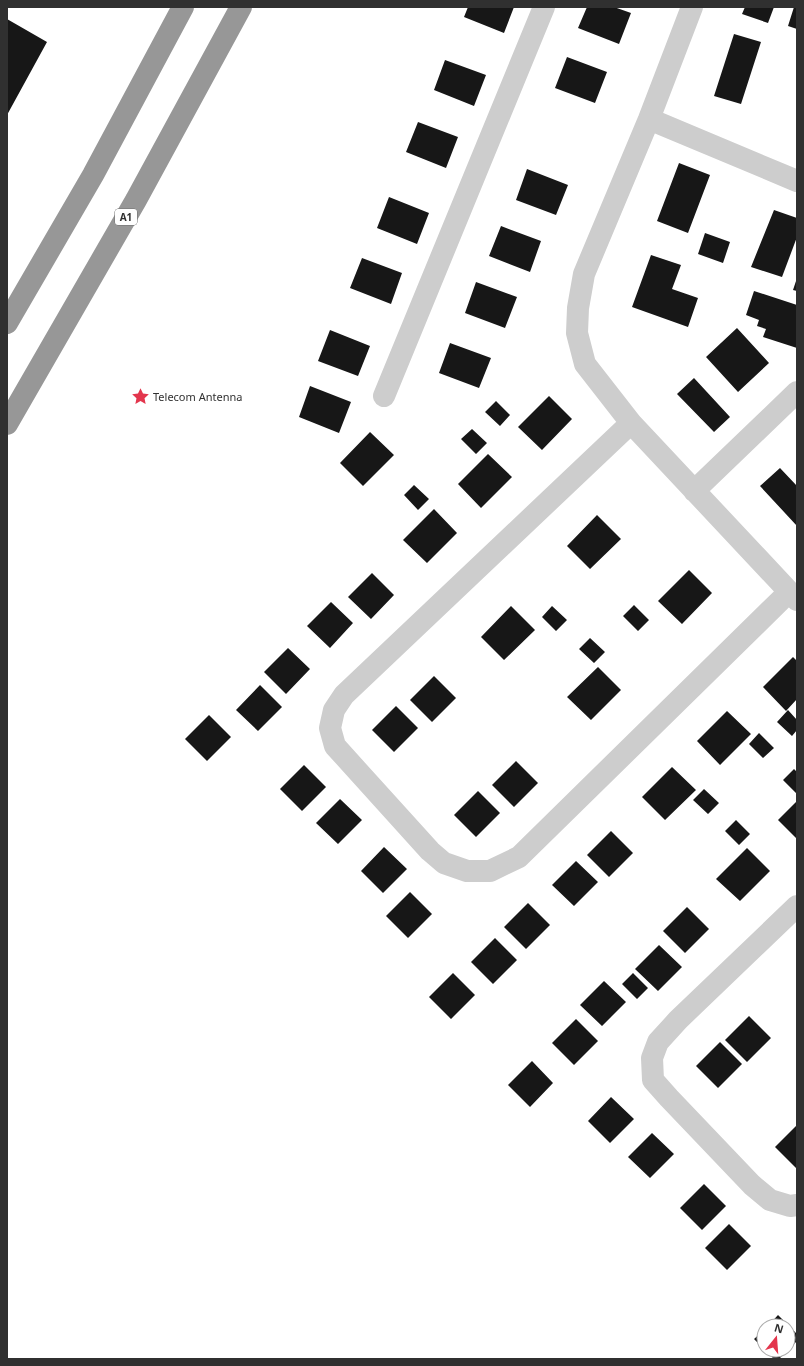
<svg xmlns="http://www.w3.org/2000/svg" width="804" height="1366" font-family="'Noto Sans',sans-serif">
<rect width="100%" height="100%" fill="#fff"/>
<path fill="#171717" d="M468 7H514L504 33 464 17Z
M587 7H614L631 13 619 44 578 28Z
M745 7H774L768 23 742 14Z
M794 7H797V29L788 26Z
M7 19 47 42 7 115Z
M734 34 761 42 741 104 714 96Z
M567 57 607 72 595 103 555 88Z
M445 60 486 75 474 106 434 90Z
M418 122 458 137 446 168 406 152Z
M679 163 710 175 688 233 657 221Z
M527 169 568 185 556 215 516 200Z
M389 197 429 213 417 244 377 228Z
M774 210 797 218V237L782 277 751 267Z
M501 226 541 241 530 272 489 256Z
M705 233 730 242 723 263 698 254Z
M651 255 681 265 672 289 698 298 688 327 632 307Z
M362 258 402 273 391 304 350 288Z
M797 278V291L793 290Z
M476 282 517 297 505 328 465 313Z
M754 291 797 305V348L763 337 766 329 757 326 759 320 746 315Z
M737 328 769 363 738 392 706 357Z
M330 330 370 346 358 376 318 361Z
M450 343 491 358 479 388 439 373Z
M694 378 730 417 714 432 677 394Z
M310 386 351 402 339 433 299 417Z
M549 396 572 419 542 450 518 427Z
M496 401 510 415 500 426 485 412Z
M472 429 487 443 476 454 461 439Z
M370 432 394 455 363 486 340 463Z
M488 454 512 477 481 508 458 484Z
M780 468 797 486V526L760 486Z
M414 485 429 499 418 510 404 495Z
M434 509 457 533 427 563 403 540Z
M597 515 621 539 590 569 567 546Z
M689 570 712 593 682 624 658 601Z
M372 573 394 595 371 619 348 597Z
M331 602 353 623 330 648 307 626Z
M634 605 649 620 638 631 623 616Z
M511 606 535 630 504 660 481 637Z
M552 606 567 620 556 631 542 617Z
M590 638 605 652 594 663 579 649Z
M288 648 310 669 286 694 264 672Z
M793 657 797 661V699L786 711 763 687Z
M598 667 621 690 591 720 567 697Z
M434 676 456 698 432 722 410 700Z
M260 685 282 707 258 731 236 710Z
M396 706 418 728 394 752 372 730Z
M788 710 797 720V730L792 736 777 722Z
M727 711 751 734 720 765 697 741Z
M209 715 231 737 207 761 185 739Z
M759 733 774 748 763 758 749 744Z
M516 761 538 783 514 807 492 785Z
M304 765 326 787 302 811 280 789Z
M672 767 696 790 665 820 642 797Z
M794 769 797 772V794L783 780Z
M704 789 719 803 708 814 693 800Z
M478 791 500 813 476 837 454 815Z
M340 799 362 820 338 844 316 823Z
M797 801V839L778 820Z
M736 820 750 834 739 845 725 831Z
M611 831 633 853 609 877 587 855Z
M384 847 407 869 383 893 361 871Z
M747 848 770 871 740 901 716 879Z
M576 861 598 882 574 906 552 885Z
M410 892 432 914 408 938 386 916Z
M528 903 550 925 526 949 504 927Z
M687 907 709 929 685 953 663 931Z
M495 938 517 960 493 984 471 962Z
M659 945 682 967 658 991 635 969Z
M453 973 475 995 451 1019 429 997Z
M633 973 648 988 637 999 622 984Z
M604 981 626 1002 602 1026 580 1005Z
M749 1016 771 1038 747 1062 725 1040Z
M576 1019 598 1041 574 1065 552 1043Z
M720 1042 742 1064 718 1088 696 1066Z
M532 1061 553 1083 530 1107 508 1085Z
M611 1097 634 1119 610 1143 588 1121Z
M797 1125V1169L775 1147Z
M652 1133 674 1154 650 1178 628 1157Z
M704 1184 726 1206 702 1230 680 1208Z
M729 1224 751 1246 727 1270 705 1248Z
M778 1315 797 1334V1341L788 1350V1326H768Z
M764 1330V1349L754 1339Z
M765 1350H788L779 1359H774Z"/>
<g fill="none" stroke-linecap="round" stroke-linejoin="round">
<path stroke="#cdcdcd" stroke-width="22" d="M692 7 649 119 584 274 578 308 577 333 585 364 631 423 797 600
M649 119 797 181
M384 396 544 7
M631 423 344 695 334 710 330 728 335 746 430 851 444 863 467 871H490L519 857 789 592
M694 491 797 392
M797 906 678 1020 658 1042 652 1058 653 1080 669 1098 752 1185 770 1200 790 1206 797 1205"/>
<path stroke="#979797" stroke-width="22" d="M7 323 93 175 183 7
M7 424 136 200 241 7"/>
</g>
<defs>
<symbol id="sight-bare" viewBox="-9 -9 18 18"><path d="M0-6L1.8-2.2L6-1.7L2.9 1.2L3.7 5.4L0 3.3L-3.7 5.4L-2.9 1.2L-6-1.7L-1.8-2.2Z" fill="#e3364d" stroke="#fff" stroke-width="2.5" paint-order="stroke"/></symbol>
</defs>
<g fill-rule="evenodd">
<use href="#sight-bare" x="128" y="384" width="25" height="25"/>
</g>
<g text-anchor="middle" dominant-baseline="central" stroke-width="4" stroke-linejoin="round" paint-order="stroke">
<rect fill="#fff" stroke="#6e6e6e" stroke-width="1" x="115" y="209" width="22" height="16" rx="3"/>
<g font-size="10" font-weight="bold" fill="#303030">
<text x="126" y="217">A1</text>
</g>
<g font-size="11" fill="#303030" stroke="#fff" text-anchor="start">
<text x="153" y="396">Telecom Antenna</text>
</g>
</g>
<rect width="804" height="1366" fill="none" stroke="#303030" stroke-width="16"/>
<g transform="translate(776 1338) rotate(17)"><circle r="19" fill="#ffffff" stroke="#acacac"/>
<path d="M0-3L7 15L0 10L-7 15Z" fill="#e3364d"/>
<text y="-6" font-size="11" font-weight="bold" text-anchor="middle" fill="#303030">N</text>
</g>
</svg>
